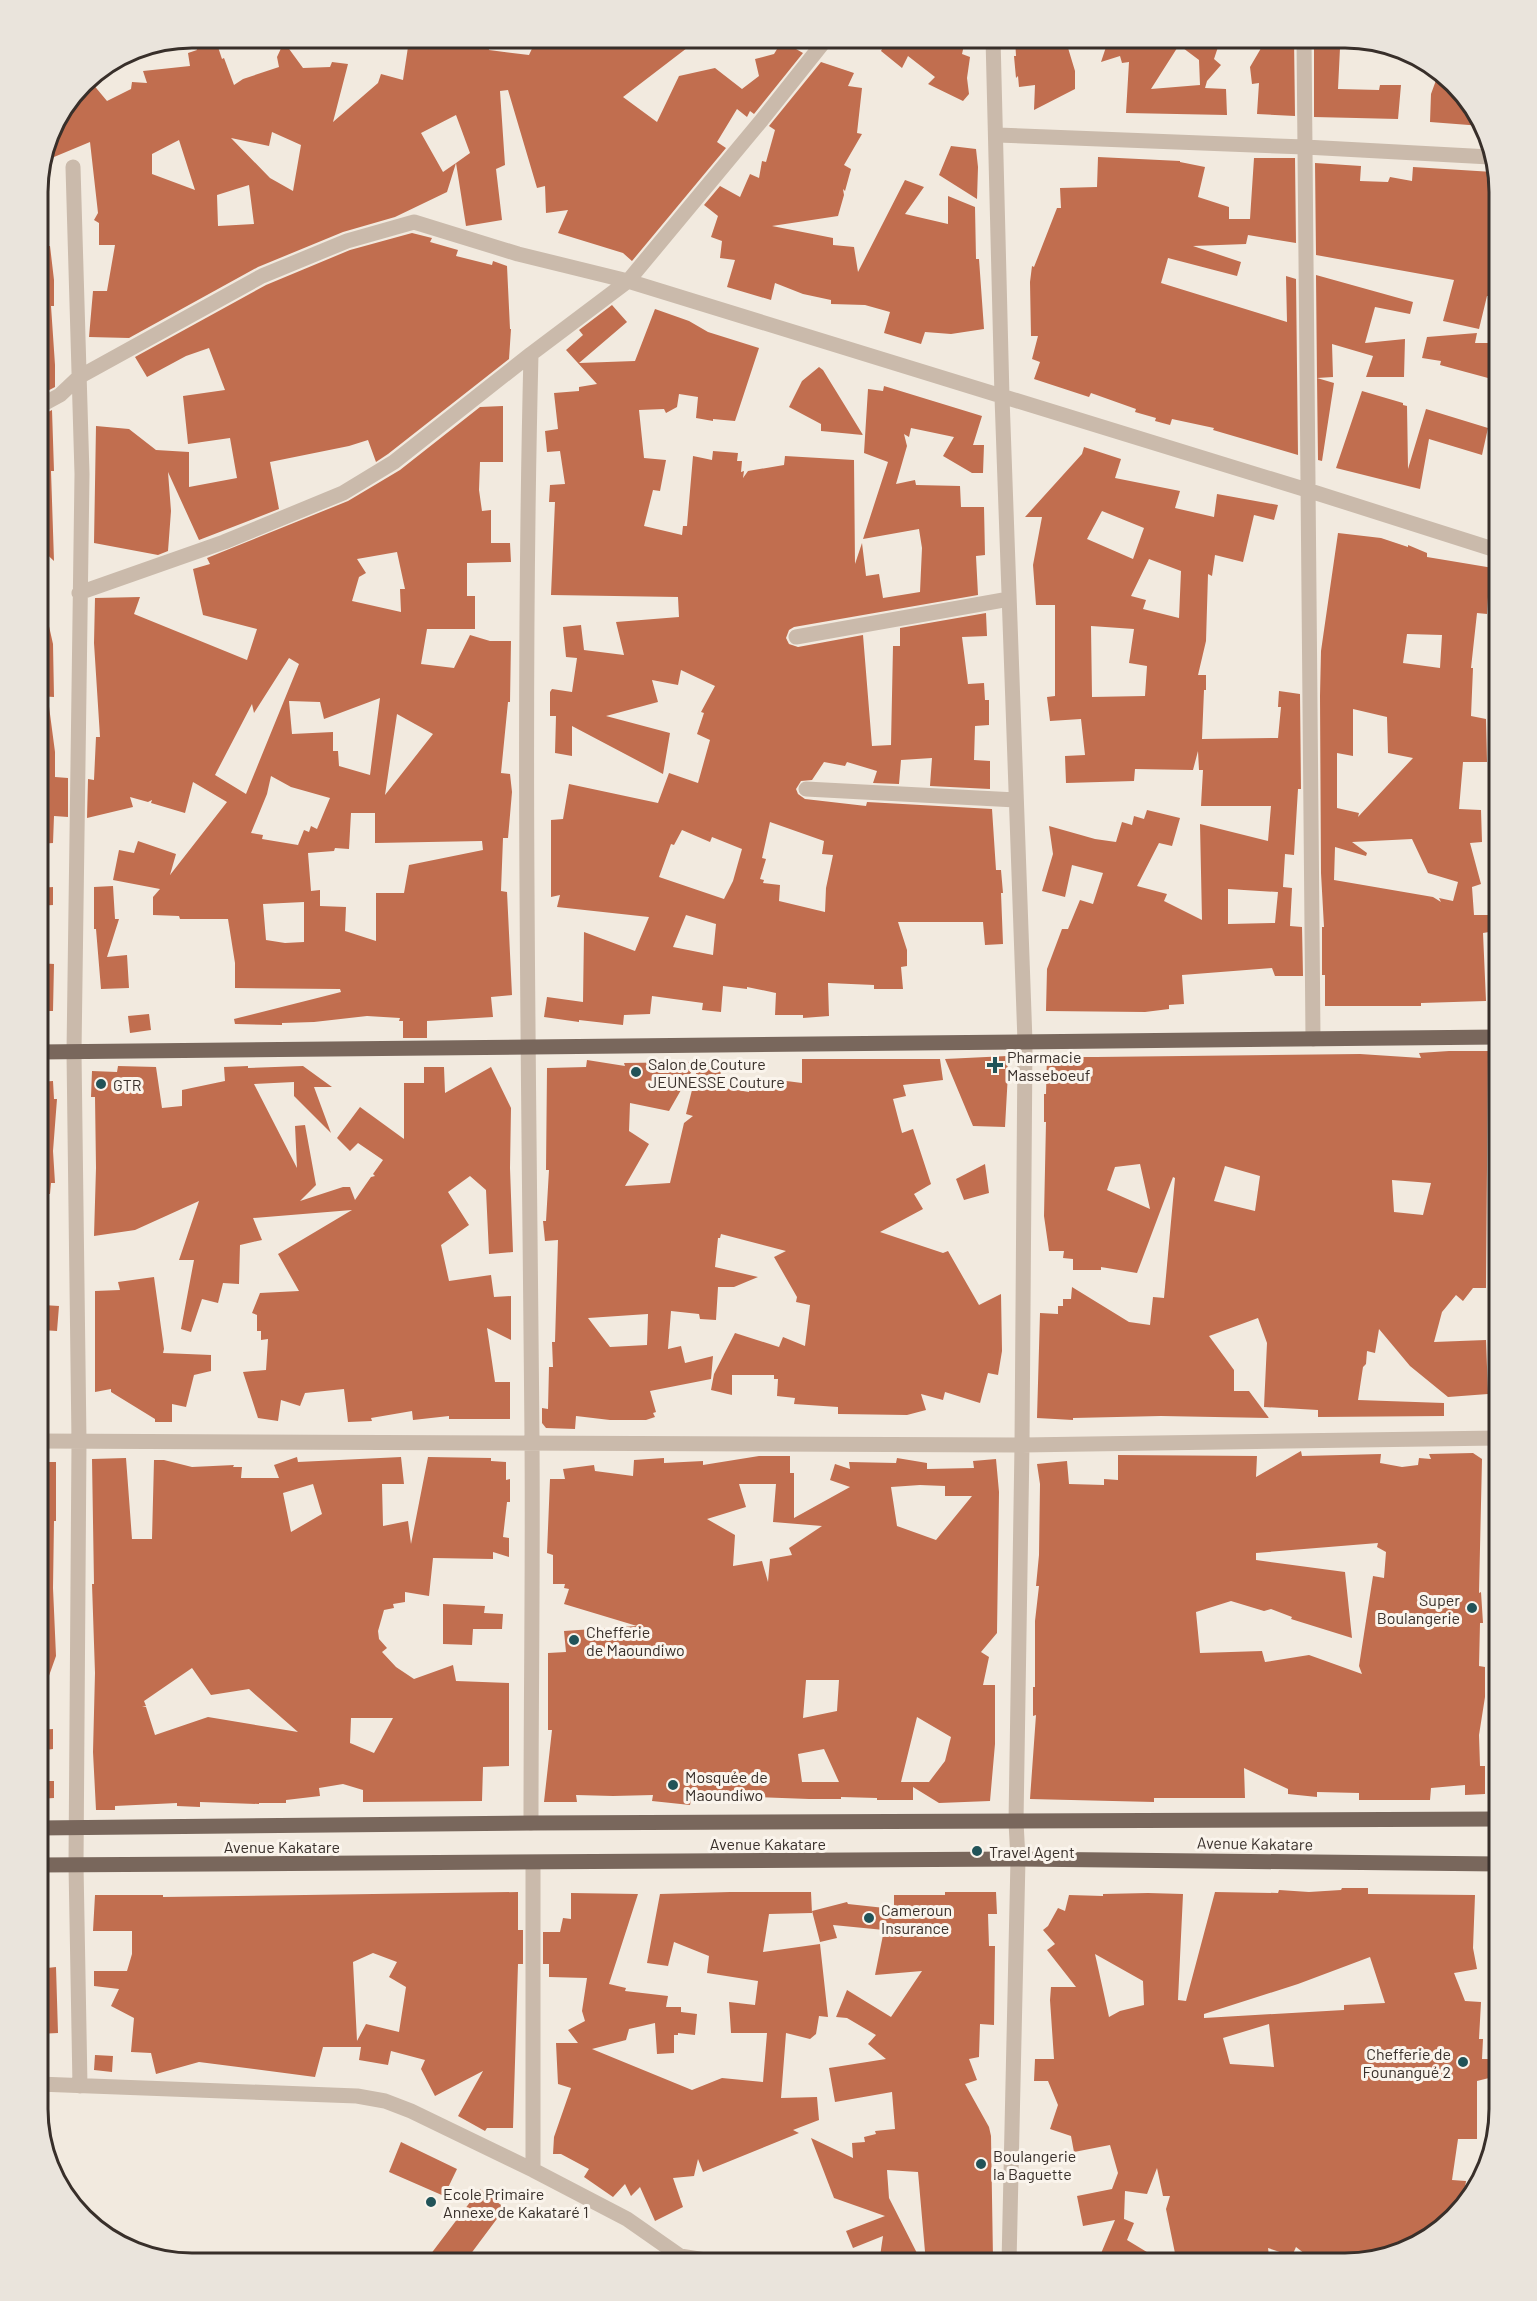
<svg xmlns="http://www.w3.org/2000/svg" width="1537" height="2301" font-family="Barlow,sans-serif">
<rect width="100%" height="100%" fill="#f2eadf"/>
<path fill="#c16e4f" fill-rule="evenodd" d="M193 38H215L222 59 224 58 234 85 243 79 279 67 277 57 284 42 303 68 330 67 332 62 348 64 333 122 378 83 381 74 403 80 408 47 413 38H482L484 45 488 44 489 50 529 55 537 38H700L623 97 657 122 679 76 715 68 742 89 759 76 755 59 774 54 782 41 803 53 754 114 750 111 747 117 737 109 717 142 726 148 632 261 623 253 558 233 568 210 546 213 545 186 537 188 508 90 500 91 505 165 496 169 502 220 466 226 456 163 470 153 456 115 421 133 443 172 456 163 447 192 395 217 343 232 258 267 129 338 89 337 93 291H107L115 245H99V223L94 220 98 213 90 142 42 162 49 133 63 112 76 106 71 100 92 83 107 101 131 89 132 82 147 83 143 71 190 66 188 53 197 50ZM272 132 301 145 293 191 270 178 231 138 269 146ZM179 140 195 190 152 174V154ZM249 185 254 224 218 226 217 195Z
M885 38H944L964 45 962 54 970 57 967 78 969 94 963 101 928 84 935 77 908 56 902 68 881 51 887 39Z
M1015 38H1065L1075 71V89L1034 110 1035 85 1019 87 1018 76 1016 78 1014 56H1016Z
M1109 38H1221L1214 59 1221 65 1207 81 1205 88 1226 89 1227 115 1126 113 1129 62 1122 63 1120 56 1101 62ZM1179 45 1199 60 1200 85 1151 89Z
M1267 38H1294L1295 116 1257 114 1259 83 1252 84 1250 67Z
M1314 47 1340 48 1338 89 1379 90 1380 85H1401L1398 119 1314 117Z
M821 62 854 73 848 86 862 88 857 133 862 134 844 165 851 169 845 191 843 189 844 195 838 216 772 226 833 238V245L854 247 858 272 905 180 924 187 905 214 948 224V196L975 207 976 259H979L984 329 951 334 925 332 921 344 884 333 890 312 865 305 831 304V300L803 294 775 283 771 300 727 287 735 260 720 258 722 241 711 237 718 216 704 205 720 186 740 197 750 174 759 178 762 161 766 162 775 130 769 126Z
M1439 72 1479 115 1482 126 1430 122 1431 94Z
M951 146 976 149 978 167 977 199 939 175Z
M1098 157 1180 161V162L1205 167 1198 197 1229 207V219H1250L1254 158H1295L1296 243 1248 235 1246 244 1193 246 1241 262 1237 276 1168 258 1161 283 1287 322 1286 276 1296 279 1298 455 1213 430 1214 428 1172 419 1170 425 1155 421 1156 418 1135 412 1136 409 1091 393 1089 397 1034 379 1040 362 1032 359 1038 336H1031L1030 282 1032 266 1034 267 1057 208H1061L1060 188 1097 187Z
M1315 163 1361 166 1360 181 1388 182 1390 177 1412 181 1413 167 1493 172 1489 249 1492 251 1491 296H1487L1479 329 1443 321 1454 280 1316 255Z
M412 233 432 238 430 242 458 250 456 256 492 265 493 261 507 266 510 329H511L509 359 388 454 376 462 368 440 349 446 270 462 279 509 199 540 168 472 171 511 168 551 158 555 94 543 96 426 129 429 156 450 189 452V487L237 478 230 438 188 444 183 396 225 390 209 348 186 356 147 377 135 357 266 285 350 250Z
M38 246H50L54 280V306H51L55 365V387L38 396Z
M1316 275 1413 302 1410 314 1375 307 1365 343 1405 339 1404 377H1366L1373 356 1332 344 1333 377 1317 378Z
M612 305 627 322 579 363 635 361 655 309 689 321 708 332 759 348 735 421 713 419V421L696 418 698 397 679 394 677 407 666 413 664 409 639 410 644 458 666 460 660 491 653 490 644 526 682 535 683 526H687L693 456 712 460 713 451 738 453 737 461H742L741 472 744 471 743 478 748 471 784 465 785 456 854 460 855 564 862 543 866 576 879 574 883 598 920 592 922 548 919 529 863 539 888 462 864 453 868 389 883 391 884 386 982 416 973 445H984L983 473H972L943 456 954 437 911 428 909 437 904 434 907 446 896 484 915 480 916 485 960 486 961 507H984L985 555 976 556 978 595 794 627 789 630 786 638 789 644 798 647 863 635 872 746 891 745 893 646H900V628L986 613 987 636 962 637 968 684 984 683 985 700H989V725L975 726 974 760 990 761V789L930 786 932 758 901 760 899 784 873 783 877 771 847 762 845 766 824 762 812 780 801 781 796 789 798 794 805 799 866 806 867 802 992 809 996 870H1001L1003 893H1001L1003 944 985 945 983 922H898L907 950V966L901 967 903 989H874V985L828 983 829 1016 803 1018V1015H775L776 993 747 987V989L723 986 721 1012 702 1010 703 1003 652 996 650 1014 624 1015 623 1025 579 1020V1022L544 1017 547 997 583 1002 584 932 635 951 649 917 557 907 560 895 551 897V820L563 819 569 784 658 803 669 773 698 783 710 740 697 734 704 713 701 712 715 686 681 670 678 685 652 680 658 702 606 716 670 733 663 774 572 726V756L555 753 556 716H550V692L552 689 572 692 577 658 566 657 563 627 581 625 584 650 624 655 616 622 679 617 678 597 551 595 555 502H549L550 485 565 484 560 451 547 452 545 431 558 429 554 393 579 391V387L597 384 566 350 583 335 579 330ZM770 822 824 841 822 854 833 855 826 888 825 912 779 901 780 885 763 883 764 880 760 879 766 859 762 858ZM682 830 710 842 712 837 742 849 733 881 724 899 659 877 671 844 674 845ZM686 915 716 924 713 955 673 947Z
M1477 333 1475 343H1490L1488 378 1440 365 1441 361 1422 358 1427 337Z
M819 367 823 370 863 435 821 431V424L789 407 802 381Z
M1317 378 1334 383 1322 461 1318 460Z
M1362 391 1403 403V405L1407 406 1408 469 1426 409 1488 428 1482 455 1429 439 1420 489 1336 468Z
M503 406V462H480L479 490 482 511 491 510V543H510L511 562 467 563V596H475V629H427L421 664 454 668 470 635 490 641H511L510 702H508L501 773 510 774 512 792 508 838H503L501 891 507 892 512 995 491 997 493 1017 427 1021V1038H403V1021H399L400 1018 367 1016 314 1022 282 1023V1025L235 1024 234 1019 341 992 340 989 235 988V963L228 919H180L179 916 153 915V897L160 889 113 880 119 850 134 853 138 841 176 854 170 875 227 802 193 782 185 813 151 803 152 800 148 802 130 797 133 807 87 818 88 779 94 780 96 737H100L94 643 95 598 140 597 134 614 247 660 257 629 203 615 193 569 210 564 207 558 348 501 400 470 480 407ZM397 552 405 589H400L401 612 352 601 359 577 366 573 357 559ZM289 658 299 664 246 794 215 775 252 704 254 713ZM380 698 370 775 339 766 338 751H333V732L292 734 289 701 320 702 324 719ZM397 714 433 734 385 795ZM271 776 291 787 330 798 317 829 311 826 309 832 304 830 298 845 262 839 263 835 251 833 267 794ZM351 813H375V843L482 841 483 850 409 865 404 893H376V941L345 931 346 907 320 906V890L311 891 308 853 334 851 335 848 349 849ZM304 902V942L285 943 266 940 263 904Z
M52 410 54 471H51L54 561 38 546V471H45H38V417Z
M1084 447 1121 459 1115 478 1180 491 1175 508 1214 517 1217 494 1278 505 1274 520 1254 515 1243 562 1215 555 1212 576 1208 574 1206 641 1198 675H1206V690H1204L1202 739 1278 738 1281 707H1278L1279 691 1300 694 1301 789H1298L1294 855 1285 854 1283 887 1292 888 1290 926 1302 927 1303 976H1275L1272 968 1182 975 1184 1004 1169 1005V1009L1145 1012 1046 1011 1047 969 1062 929H1068L1080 900 1093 904 1103 873 1072 865 1065 897 1042 891 1053 854 1049 826 1095 839 1116 842 1122 822 1132 825 1134 816 1144 819 1147 810 1180 818 1172 846 1159 843 1137 886 1167 894 1164 901 1202 920 1200 824 1268 841 1271 806H1201L1203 770H1199L1198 751 1193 770 1135 769 1134 781 1066 783 1065 756 1085 755 1081 719 1050 721 1047 697 1055 696V605H1036L1033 565 1042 517H1025L1082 454ZM1102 511 1144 528 1133 559 1087 539ZM1149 559 1181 571 1179 618 1143 609 1146 600 1131 596ZM1091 626 1134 629 1129 663 1147 666 1145 696 1092 697ZM1228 889 1278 892 1275 923 1228 924Z
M1338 533 1381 538 1408 547V545L1427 553V557L1493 568V572H1495L1493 598 1488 597 1487 614 1477 613 1471 668H1473L1471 716 1486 719 1487 762H1463L1459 809 1481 810 1482 842 1470 843 1481 884 1472 887 1474 915H1489V932L1483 933 1486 1001 1421 1003V1006H1325V975H1322V927H1324L1321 873 1320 696 1321 651ZM1407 634 1442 635 1440 668 1403 663ZM1353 709 1387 717 1388 753 1413 758 1358 817 1359 813 1337 808V753L1353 756ZM1412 839 1428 873 1458 882 1453 901 1439 898 1441 902 1433 897 1334 880 1335 847 1366 856 1367 853 1352 842Z
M44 604 53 644 54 697 38 696V605Z
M40 699H48L55 752V777L68 778V817L54 816 53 843 38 844Z
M113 886 115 919H119L107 957 127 955 129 988 101 989 96 929H94V887Z
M53 887V905L38 906V888Z
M38 963 54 964 53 1011H38Z
M149 1014 151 1030 130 1033 128 1016Z
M1449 1051H1488L1486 1288H1473L1463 1301 1456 1295 1442 1312 1434 1342 1486 1340 1488 1394 1448 1397 1410 1366 1379 1329 1375 1353 1367 1351 1366 1364 1363 1367 1358 1400 1444 1403V1416L1318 1417V1410L1264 1407 1267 1343 1258 1318 1209 1336 1234 1370V1391H1249L1269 1418 1161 1416 1073 1418V1420L1037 1418 1040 1313 1058 1314V1306H1063V1299H1071L1072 1287 1129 1322 1150 1325 1153 1297 1164 1298 1175 1178 1173 1177 1137 1273 1101 1267V1270H1073V1259L1063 1258 1064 1251H1049L1044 1216 1046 1122H1044V1094H1046L1047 1054H1065V1057H1096L1360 1054 1421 1058 1419 1053ZM1140 1164 1150 1209 1107 1190 1115 1167ZM1225 1166 1260 1176 1255 1211 1214 1201ZM1392 1180 1431 1183 1423 1215 1394 1212Z
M1007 1056 1008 1073 1005 1127 973 1126 945 1059Z
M802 1059H940L943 1080 903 1085 906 1096 893 1099 902 1133 913 1129 931 1184 914 1194 923 1209 880 1232 943 1253 948 1251 979 1305 1001 1294 1002 1351 998 1375 988 1373 980 1403 945 1392 943 1400 921 1394 926 1410 907 1415 838 1414V1407L794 1404 795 1398 777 1396 778 1379H774V1375H732V1395L711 1390 714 1374 735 1333 779 1347 783 1337 805 1346 810 1305 796 1302 797 1297 774 1257 786 1251 721 1234 720 1238H718L715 1267 758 1277 734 1287H718L716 1320 700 1319 699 1314 671 1311 668 1349 681 1346 685 1363 713 1356 711 1379 650 1391 656 1412 653 1413 655 1417 646 1420H610L576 1416 575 1429 546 1428 542 1423V1408L548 1409 549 1367H553L552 1342H555L558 1240 545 1241 543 1221H546L549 1170H546L547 1068 586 1067 587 1060 625 1066 624 1063 697 1062 669 1111 630 1103 629 1131 649 1144 625 1186 670 1183 684 1123 693 1116 686 1114 699 1062H721L720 1087 749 1092 751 1079 771 1082V1079L802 1083ZM648 1314 647 1345 610 1347 588 1318Z
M118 1066 156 1067 162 1108 182 1106V1090L225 1081 224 1067 248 1066V1068L303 1066 332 1087H314L331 1133 294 1096V1082L254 1084 297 1168 295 1126 305 1125 316 1185 300 1201 343 1187H350L355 1200 371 1177 375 1176 373 1174 383 1160 358 1143 350 1151 337 1138 360 1107 404 1139V1083H424V1067H444L445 1093 491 1067 511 1108 510 1168 513 1252 489 1254 486 1190 470 1176 448 1192 469 1225 441 1245 449 1281 491 1275 494 1297 511 1296V1340L487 1328 495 1382H510V1419H449V1416L413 1420 412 1411 371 1418 372 1421 348 1422 344 1389 305 1393 300 1406 281 1400 278 1421 258 1418 243 1372 266 1370 268 1339 261 1340V1331H257V1315L252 1313 260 1293 299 1291 278 1254 352 1210 253 1218 262 1240 240 1245 239 1284 223 1283 218 1303 202 1299 191 1332 181 1329 194 1260H179L199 1201 135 1230 94 1236 96 1168 95 1097H91L92 1071 117 1072Z
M53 1081 54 1099H57L53 1151 55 1183H51L50 1194H38V1082Z
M985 1164 989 1193 964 1200 956 1179Z
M154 1277 164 1349 163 1353 211 1355V1371L194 1375 186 1407 172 1404V1422H155V1419L111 1392V1389L95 1392V1291L120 1290 118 1282Z
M43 1305 59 1306 57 1331 41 1330Z
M1301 1451 1302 1456 1381 1454 1380 1463 1402 1467 1418 1465 1419 1458 1431 1459 1429 1454 1473 1453 1482 1459 1479 1593 1481 1592 1483 1623H1480L1479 1666 1485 1667V1697L1479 1735 1480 1766H1485V1794L1465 1795V1785L1431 1788 1430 1800H1359V1793L1317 1792V1797L1288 1794V1789L1244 1768 1245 1798H1154V1802L1030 1799 1036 1715 1033 1716V1687H1035V1621L1039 1586H1036L1039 1555 1040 1484 1037 1464 1067 1461 1069 1484 1104 1485V1479L1118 1480V1455L1257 1456 1256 1477ZM1378 1543 1377 1547 1386 1552 1384 1578 1373 1576 1359 1666 1362 1674 1309 1655 1265 1662 1262 1651 1200 1653 1196 1612 1231 1601 1264 1611 1271 1609 1292 1617 1291 1619 1352 1638 1345 1572 1256 1560V1553Z
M759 1456H790V1473H794V1518L850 1487 830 1480 835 1464 850 1469 849 1462 896 1463 897 1458 927 1463V1469L974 1468 973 1461 996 1459 999 1492 997 1633 981 1652 989 1657 983 1685H995V1744L990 1801 939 1803 913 1787V1800H877V1798L841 1797V1799H809L733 1796V1797L719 1798V1799L691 1800 690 1805 652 1801 653 1795 613 1796 576 1795 577 1802H544L552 1730H548V1653L566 1652 564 1631 637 1626 564 1604 569 1589 564 1588 565 1584H553V1555L547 1553 550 1479H565L563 1469 594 1465 595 1471 633 1476 634 1460 664 1458V1463L703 1461V1465ZM739 1484H776L773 1522 822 1526 789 1548 792 1555 770 1559 768 1582 762 1561 733 1566 735 1535 707 1519 746 1507ZM920 1485 945 1486V1496H972L936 1540 897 1526 891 1487ZM806 1680H839L837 1711 803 1718ZM917 1717 951 1737 945 1761 929 1782H901ZM824 1749 839 1782H802L798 1754Z
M297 1457 298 1462 401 1457 404 1484H382L383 1526 408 1521 411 1544 428 1457 491 1458V1461L506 1462V1480L510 1479V1502H507L503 1537 509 1538V1557L493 1552V1559L433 1558 429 1596 405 1592V1602L393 1604 394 1608 384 1610 378 1631 379 1639 387 1648 382 1652 396 1667 414 1679 453 1665 456 1681 509 1683V1766L483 1767 482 1801 363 1802V1790L343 1784 319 1788 320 1796 286 1800V1803H259V1804L200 1802V1807L177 1806V1803L115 1806V1810H96L93 1752 95 1673 92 1584H94L92 1459 126 1458 132 1539H152L154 1460H164L192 1467 234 1465 233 1467H242L241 1478H279L274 1465ZM313 1484 322 1514 291 1532 283 1493ZM192 1668 211 1695 249 1689 298 1732 208 1717 155 1735 146 1707H142L146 1706 144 1701ZM351 1718H393L374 1753 350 1743Z
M38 1462H56V1521H54L53 1588 56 1656 40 1701H38L40 1590 38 1569Z
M443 1604 485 1606 484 1613 503 1614 502 1629H473L472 1645 443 1644Z
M53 1729V1749L38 1751V1730Z
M38 1781H54V1798L38 1799Z
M1342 1888H1368V1894L1475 1895 1473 1948 1477 1969 1454 1973 1465 2001 1481 2002 1479 2039H1483L1482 2059H1489V2078L1477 2081V2139H1458L1452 2180 1466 2181 1463 2202 1422 2243 1345 2264H1318L1296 2247 1292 2256 1268 2248 1270 2263H1177L1166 2209 1170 2196H1163L1157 2168 1147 2194 1125 2191 1124 2219 1134 2223 1127 2240 1165 2263H1097L1115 2220 1083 2226 1077 2196 1112 2189 1118 2173 1110 2145 1074 2152 1071 2136 1050 2129 1058 2105 1048 2081H1034L1035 2059H1054L1050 2000 1051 1987H1076L1047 1950 1055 1944 1043 1930 1048 1926 1058 1908 1065 1911 1069 1895 1103 1896V1894L1148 1893 1183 1894 1178 2000 1186 2001 1215 1892 1278 1893 1279 1890 1309 1892 1341 1890ZM1095 1954 1143 1981 1144 2005 1120 2011 1109 2017ZM1370 1957 1385 2003 1344 2005V2010L1204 2018V2014L1298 1984ZM1269 2024 1274 2067 1230 2064 1223 2038Z
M518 1892V1930H523V1964H518L513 2128H487L485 2131 458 2116 483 2071 435 2096 421 2069 425 2060 391 2051 388 2065 359 2060 361 2047H323L315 2077 199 2062 156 2074 151 2053 131 2052 134 2018 111 2006 119 1989 94 1986V1971H127L132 1954V1931H93L95 1895H163V1897ZM373 1953 397 1962 389 1977 406 1987 399 2032 366 2024 357 2041 353 1962Z
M730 1892H811L812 1913 769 1914 763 1952 820 1944 828 2017 819 2016 816 2034 810 2039 786 2033 781 2098 817 2097 819 2120 793 2130 799 2133 703 2172 698 2159 694 2176 673 2178 683 2207 655 2221 640 2187 631 2196 625 2184 613 2197 584 2177 589 2169 561 2154H553L554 2137 571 2088 558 2084 556 2043H578L568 2030 585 2021 582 2011 587 1978 549 1977V1964H543V1932H560L563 1918 571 1919V1893L638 1894 609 1984 626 1988 625 1991 668 1996 666 2007H681V2012L697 2014 695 2035 678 2033V2035H674V2053L657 2054 655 2023 629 2029 626 2040 592 2049 692 2090 722 2078 763 2082 767 2033H731L729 2002 755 2005 758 1981 707 1973 709 1956 674 1942 668 1966 647 1963 660 1894Z
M945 1892H996L997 1914H988L989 1946H995L994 2025 980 2024 979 2057 969 2059 977 2080 965 2084 989 2127 991 2136 993 2259H990V2263H926L918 2172 887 2170 889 2198 922 2263H879L883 2236 853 2248 846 2231 885 2216 834 2198 811 2138 853 2158 852 2143 865 2142 864 2137 876 2134 875 2131 895 2129 892 2092 835 2102 829 2068 886 2059 868 2044 876 2035 847 2018 836 2017 847 1990 891 2017 922 1971 875 1975 884 1930 833 1925 837 1938 820 1942 812 1911 847 1902 848 1904 894 1909V1895H945Z
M56 1967 58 2033 38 2034V1969Z
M95 2055 113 2056 112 2072 94 2070Z
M401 2142 457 2169 444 2196 389 2172Z
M480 2189 505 2208 464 2263H424Z"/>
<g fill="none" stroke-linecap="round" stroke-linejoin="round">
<path stroke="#cabaab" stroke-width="15" d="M993 38 1002 397 1025 1042 1022 1445 1016 1822 1018 1859 1009 2263
M1304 38 1313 1039
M997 135 1305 147 1490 157
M73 167 82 474 74 1052 79 1441 76 1865 80 2086
M38 407 60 395 79 377 262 276 347 241 414 222 518 254 628 281 1307 490 1499 551
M79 593 224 542 343 493 394 462 531 354
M796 637 1009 599
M806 789 1016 800
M38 1441 1022 1445 1499 1438
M531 1823C531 1695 533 1567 532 1439 529 1077 522 715 531 354L628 281 761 121 827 38
M38 2084 357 2096 385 2101 411 2111 533 2170 627 2219 680 2256 685 2263
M533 2170V1863
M680 2256 724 2263"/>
<path stroke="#79675c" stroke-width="15" d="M38 1052 1499 1037
M38 1828 531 1823 1499 1819
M38 1865 1018 1859 1499 1864"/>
</g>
<g fill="#215358" stroke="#faf4ec" stroke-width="2">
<path d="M992 1056h6v6h6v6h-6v6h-6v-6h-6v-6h6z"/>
<circle cx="636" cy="1072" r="6"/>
<circle cx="101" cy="1084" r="6"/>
<circle cx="1472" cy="1608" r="6"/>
<circle cx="574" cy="1640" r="6"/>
<circle cx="673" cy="1785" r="6"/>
<circle cx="977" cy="1851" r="6"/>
<circle cx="869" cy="1918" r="6"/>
<circle cx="1463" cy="2062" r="6"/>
<circle cx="981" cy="2164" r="6"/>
<circle cx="431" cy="2202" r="6"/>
</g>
<g text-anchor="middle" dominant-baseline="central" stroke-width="6" stroke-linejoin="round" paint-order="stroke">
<g font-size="16" fill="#382f2a" stroke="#faf4ec" text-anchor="start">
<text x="1007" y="1056">Pharmacie<tspan x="1007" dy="18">Masseboeuf</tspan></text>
<text x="648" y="1063">Salon de Couture<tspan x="648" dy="18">JEUNESSE Couture</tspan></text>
<text x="113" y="1084">GTR</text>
<text x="1460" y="1599" text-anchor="end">Super<tspan x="1460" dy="18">Boulangerie</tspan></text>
<text x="586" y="1631">Chefferie<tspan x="586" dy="18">de Maoundiwo</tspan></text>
<text x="685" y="1776">Mosquée de<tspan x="685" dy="18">Maoundiwo</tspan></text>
<text x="989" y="1851">Travel Agent</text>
<text x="881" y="1909">Cameroun<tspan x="881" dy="18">Insurance</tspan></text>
<text x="1451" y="2053" text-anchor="end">Chefferie de<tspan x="1451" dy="18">Founangué 2</tspan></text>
<text x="993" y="2155">Boulangerie<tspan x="993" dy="18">la Baguette</tspan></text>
<text x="443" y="2193">Ecole Primaire<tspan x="443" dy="18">Annexe de Kakataré 1</tspan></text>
</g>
<g font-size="16" fill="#382f2a" stroke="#faf4ec">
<text x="768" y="1843">Avenue Kakatare</text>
<text transform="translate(1255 1843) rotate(1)">Avenue Kakatare</text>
<text x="282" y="1846">Avenue Kakatare</text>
</g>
</g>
<path d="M0 0H1537V2301H0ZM192 48H1345A144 144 0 0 1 1489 192V2109A144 144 0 0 1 1345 2253H192A144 144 0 0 1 48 2109V192A144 144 0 0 1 192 48Z" fill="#eae4dc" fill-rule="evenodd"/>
<path fill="none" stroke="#382f2a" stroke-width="3" d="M192 48H1345A144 144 0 0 1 1489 192V2109A144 144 0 0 1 1345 2253H192A144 144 0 0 1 48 2109V192A144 144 0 0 1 192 48Z"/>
</svg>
